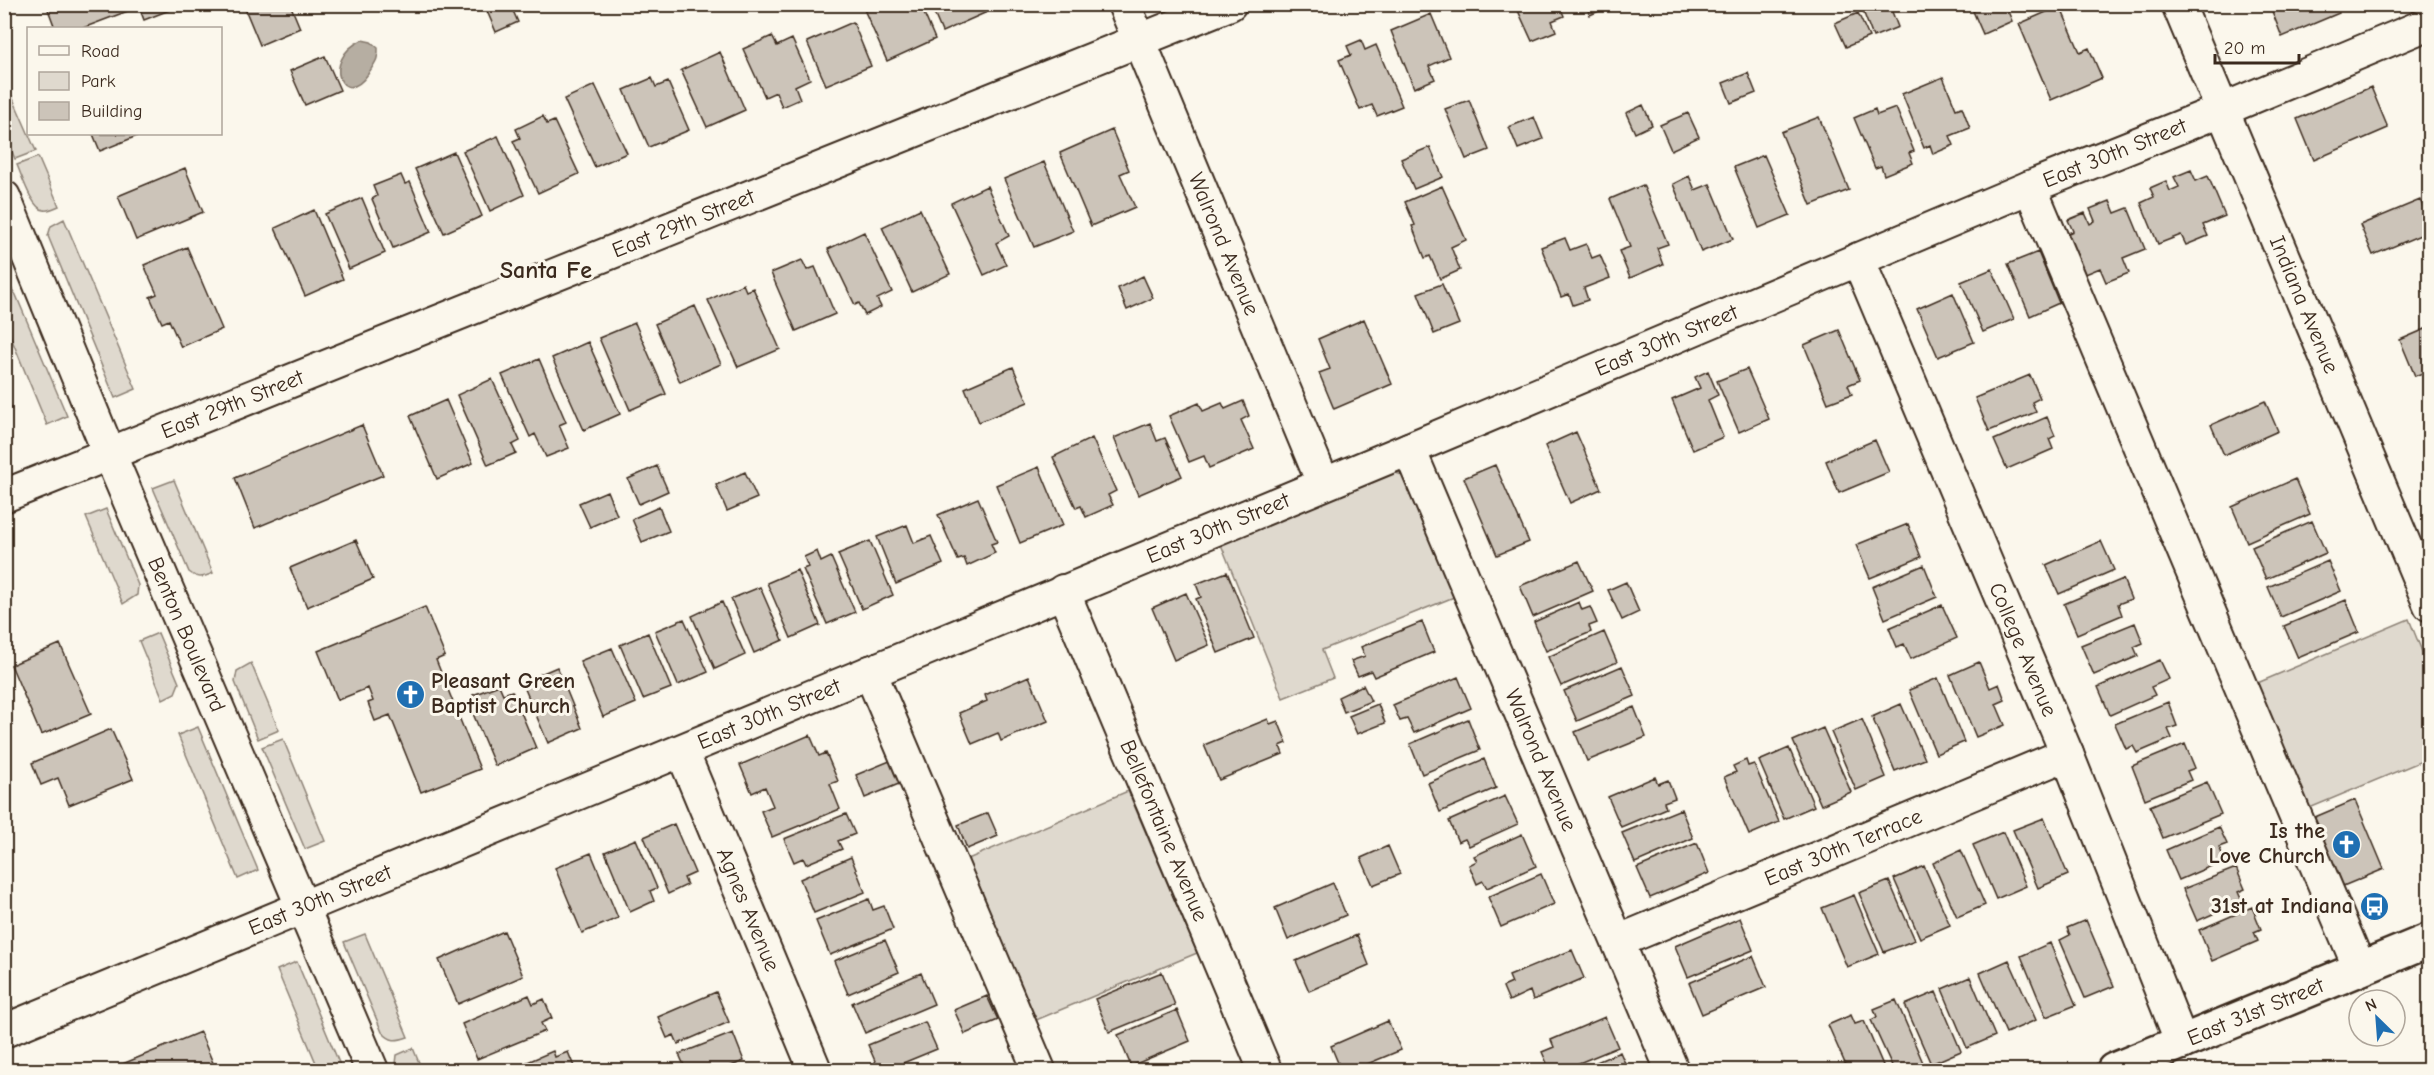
<svg xmlns="http://www.w3.org/2000/svg" width="2434" height="1075" font-family="'Comic Neue',sans-serif">
<rect width="100%" height="100%" fill="#fbf7ec"/>
<filter id="ink" filterUnits="userSpaceOnUse"><feTurbulence type="fractalNoise" baseFrequency=".0167" numOctaves="2"/><feDisplacementMap in="SourceGraphic" scale="12" xChannelSelector="R" yChannelSelector="G"/><feConvolveMatrix kernelMatrix="1 2 1 2 8 2 1 2 1" color-interpolation-filters="sRGB"/></filter>
<g filter="url(#ink)">
<path fill="#dfd9ce" stroke="#8d8276" stroke-width="1.5" d="M4 78 36 151 15 159 5 134Z
M38 157 59 206C54 208 49 211 44 210 32 209 22 176 17 165Z
M64 219 136 389 115 398 48 236 51 226Z
M4 287 11 288 16 295 67 416 47 425 5 323Z
M1393 472 1405 476 1454 597 1322 650 1333 678 1283 698 1220 542Z
M174 480 213 573C202 578 198 579 189 572L153 488Z
M106 509 138 585 137 595 123 604 86 517Z
M2409 619 2429 669V758L2300 812 2248 687Z
M158 633 179 683 175 693 163 699 139 641Z
M251 663 279 730 258 739 235 682 237 671Z
M198 727 258 870 238 879 178 735Z
M283 739 325 841 305 849 262 747Z
M1128 791 1197 953 1029 1023 961 862Z
M365 934 408 1037C396 1041 391 1042 382 1032L344 942Z
M296 962H297L342 1070H319L277 970Z
M413 1048 422 1070H398L396 1064 397 1055Z"/>
<path fill="#b6aea2" stroke="#85796d" stroke-width="1.5" d="M362 40 371 42 378 48C379 60 374 64 368 74 343 110 320 60 362 40Z"/>
<path fill="#ccc4b9" stroke="#3b2a1e" stroke-width="1.5" d="M46 4H131L133 9 83 28H55Z
M138 4H176L177 7 144 20Z
M243 4H290L300 28 260 45Z
M484 4H510L518 22 496 32Z
M910 4 911 7 920 4 935 39 887 61 862 5Z
M930 4H984L987 12 942 32Z
M1004 4H1019L1006 10Z
M1515 4H1559L1564 16 1552 21 1556 31 1532 41Z
M1585 4H1615L1590 15Z
M1880 4H1889L1898 27 1873 37 1863 11Z
M1987 4H2005L2012 21 1983 34 1973 11Z
M2273 4H2336L2339 13 2282 37 2270 6Z
M2060 6 2080 52 2089 48 2102 78 2051 100 2019 24Z
M1858 13 1869 37 1846 47 1835 23Z
M1431 14 1449 57 1429 66 1435 79 1414 88 1391 31Z
M853 22 871 66 826 85 807 42Z
M772 36 777 46 792 39 810 79 795 86 800 99 782 107 776 92 765 97 743 49Z
M1361 40 1365 50 1376 45 1402 106 1377 116 1372 105 1360 110 1339 60 1351 55 1347 46Z
M720 52 745 110 707 127 681 70Z
M325 56 340 90 305 105 290 71Z
M1748 73 1756 93 1731 103 1723 83Z
M1943 77 1956 109 1962 107 1970 128 1950 136 1954 145 1933 154 1930 145 1924 148 1902 94Z
M652 78 656 87 668 82 689 130 649 147 624 90Z
M595 85 627 153 595 167 564 99Z
M2371 87 2388 128 2314 160 2297 119Z
M1469 100 1489 150 1466 159 1445 109Z
M1643 105 1652 125 1635 133 1626 113Z
M1896 108 1914 151 1909 153 1913 163 1884 175 1881 166 1875 168 1854 118 1875 109 1877 115Z
M1688 113 1699 137 1671 150 1660 125Z
M543 116 547 124 554 121 579 174 538 193 513 141 520 138 516 129Z
M1534 117 1543 139 1518 149 1509 127Z
M1819 117 1849 190 1811 205 1781 132Z
M1112 130 1129 170 1120 174 1135 207 1091 226 1060 153Z
M93 134H142L100 151Z
M498 136 524 195 490 211 463 151Z
M1430 147 1443 177 1414 189 1401 159Z
M454 152 482 216 444 233 415 169Z
M1764 155 1790 215 1759 228 1734 167Z
M1044 162 1073 231 1034 247 1004 179Z
M185 168 203 212 136 240 118 196Z
M2191 170 2196 181 2208 176 2225 216 2203 225 2208 236 2186 245 2181 235 2158 244 2141 203 2154 197 2150 188 2166 181 2170 191 2179 187 2174 177Z
M401 175 405 184 410 182 431 232 393 248 372 199 377 196 373 186Z
M1689 176 1695 190 1710 184 1733 239 1701 252 1673 184Z
M1643 185 1668 244 1657 248 1663 264 1630 278 1619 251 1630 247 1610 199Z
M987 186 1009 236 996 243 1006 265 984 275 951 203Z
M1442 186 1466 240 1451 247 1460 270 1440 279 1430 256 1425 258 1412 226 1415 225 1405 202Z
M362 198 385 253 349 269 325 214Z
M2420 200 2430 222V231L2373 255 2360 225Z
M2110 201 2115 213 2128 208 2145 249 2123 258 2129 273 2106 282 2100 268 2076 278 2059 237 2073 231 2068 220 2085 213 2090 224 2095 221 2090 209Z
M920 209 950 274 912 292 882 227Z
M314 210 343 279 305 296 275 228Z
M864 232 892 292 877 299 881 307 865 315 859 303 855 305 828 249Z
M1565 238 1570 250 1586 244 1592 258 1600 255 1610 278 1584 288 1588 300 1573 305 1569 294 1561 297 1541 247Z
M187 247 222 329 181 347 169 320 162 323 150 297 157 294 144 265Z
M2038 252 2059 303 2030 316 2008 264Z
M802 260 807 270 815 267 835 314 796 331 771 273Z
M1992 269 2014 319 1983 332 1961 282Z
M1143 276 1153 298 1127 310 1118 288Z
M743 284 746 291 753 288 780 349 738 367 708 300Z
M1442 284 1459 324 1434 334 1418 293Z
M1953 293 1974 342 1938 357 1917 309Z
M695 306 721 364 680 382 655 324Z
M1364 319 1392 384 1334 409 1319 373 1330 369 1318 339Z
M635 323 666 394 630 410 599 338Z
M2430 327V370L2415 376 2400 340Z
M1839 330 1860 380 1848 385 1852 394 1828 403 1804 345Z
M588 342 620 414 584 430 552 358Z
M539 359 566 422 559 425 569 448 546 457 535 434 530 437 502 375Z
M1013 367 1028 402 979 422 965 388Z
M1747 369 1769 419 1739 432 1717 381Z
M1708 371 1718 395 1708 400 1723 437 1693 450 1672 400 1700 388 1695 377Z
M2030 375 2040 398 2032 402 2036 412 1989 431 1975 398Z
M492 379 520 441 512 445 516 453 488 465 457 395Z
M4 391 11 408 4 411Z
M446 400 473 463 437 479 410 416Z
M1243 401 1249 416 1241 420 1254 449 1209 468 1204 456 1189 462 1169 416 1199 403 1203 411 1222 403 1225 409Z
M2265 401 2278 431 2224 455 2211 425Z
M2047 417 2055 436 2049 439 2053 449 2007 469 1994 440Z
M1150 423 1157 441 1165 438 1182 476 1138 495 1114 438Z
M362 425 383 475 255 528 235 478Z
M1576 432 1601 489 1570 503 1545 446Z
M1092 438 1116 491 1108 495 1113 505 1086 517 1081 506 1076 508 1053 457Z
M1875 440 1889 472 1839 493 1826 461Z
M1495 465 1529 542 1497 555 1464 478Z
M657 466 668 491 639 504 628 479Z
M1039 467 1063 525 1020 543 996 485Z
M745 472 757 498 727 511 716 485Z
M2295 479 2310 514 2247 542 2232 507Z
M607 491 617 515 590 527 579 503Z
M978 498 997 542 991 544 995 553 967 566 964 558 958 560 938 515Z
M659 507 669 531 642 542 632 519Z
M2312 521 2326 553 2266 579 2252 547Z
M1908 524 1921 557 1870 578 1856 545Z
M907 525 914 543 931 536 943 564 896 584 877 537Z
M356 540 373 579 307 607 290 568Z
M870 541 893 595 862 609 838 554Z
M2101 541 2114 570 2059 594 2046 565Z
M817 551 821 562 831 557 855 612 827 624 803 569 808 567 804 557Z
M1579 561 1593 591 1533 617 1520 586Z
M2328 561 2341 591 2281 617 2268 587Z
M1924 565 1937 597 1885 619 1872 587Z
M797 570 820 625 791 638 767 583Z
M1227 572 1254 638 1218 653 1196 599 1201 597 1196 584Z
M2123 579 2131 599 2118 604 2122 615 2077 634 2064 604Z
M1626 582 1639 612 1622 620 1608 590Z
M760 587 783 640 754 653 731 599Z
M1186 593 1209 645 1174 660 1152 608Z
M2346 600 2359 632 2298 658 2284 626Z
M722 602 745 655 715 669 692 616Z
M1579 602 1582 610 1590 607 1597 623 1589 626 1591 632 1546 651 1534 622Z
M1942 605 1957 638 1911 659 1904 644 1897 647 1889 628Z
M425 607 445 656 436 660 480 769 421 792 390 715 375 721 368 703 373 701 368 688 338 700 318 651Z
M684 619 708 672 678 685 655 631Z
M1422 622 1434 652 1374 677 1371 671 1358 676 1351 661 1365 656 1361 647Z
M2135 623 2143 643 2134 647 2138 656 2094 675 2081 645Z
M1604 632 1617 662 1561 686 1548 657Z
M648 633 671 688 643 699 620 645Z
M60 644 91 714 41 735 11 665Z
M612 648 636 703 603 717 580 661Z
M2160 660 2169 679 2151 687 2155 695 2110 715 2098 687Z
M1979 662 1990 688 1999 684 2005 700 1996 704 2005 725 1976 737 1950 675Z
M1622 666 1635 696 1577 721 1564 691Z
M557 667 582 728 548 743 522 682Z
M1029 676 1048 721 1001 741 998 733 972 744 959 713 987 701 985 695Z
M1458 677 1471 708 1414 733 1407 719 1400 721 1393 705Z
M1938 678 1964 742 1936 754 1909 690Z
M499 685 503 694 512 691 536 748 495 766 471 709 478 706 473 695Z
M1363 685 1371 701 1344 712 1338 697Z
M2168 702 2177 726 2168 729 2172 738 2137 753 2133 746 2126 749 2115 724Z
M1378 704 1385 723 1357 734 1349 716Z
M1901 704 1925 759 1895 771 1872 717Z
M1634 707 1646 737 1587 761 1575 732Z
M1268 719 1270 724 1278 721 1287 743 1280 746 1283 754 1219 780 1204 745Z
M1468 719 1480 750 1422 774 1410 744Z
M1862 719 1886 777 1856 790 1831 732Z
M1823 728 1851 792 1821 805 1793 741Z
M111 729 133 779 69 805 58 778 41 785 32 763Z
M810 735 819 756 826 753 838 781 830 784 840 809 772 837 761 811 773 806 765 787 752 793 740 765Z
M2185 744 2195 768 2187 771 2191 780 2145 799 2132 766Z
M1789 748 1814 806 1784 819 1759 761Z
M897 758 906 781 865 798 856 775Z
M1484 759 1496 788 1440 812 1428 783Z
M1746 760 1748 766 1754 764 1779 822 1749 835 1724 777 1736 772 1733 766Z
M1655 777 1658 784 1668 780 1675 798 1664 802 1666 808 1621 827 1608 797Z
M2207 782 2221 814 2163 838 2150 806Z
M1505 796 1518 824 1469 846 1465 839 1458 842 1449 821Z
M2355 800 2384 869 2336 889 2308 820Z
M1681 809 1693 838 1635 863 1622 833Z
M988 813 998 836 967 849 958 825Z
M846 814 855 834 838 841 842 849 806 864 803 858 794 862 784 839Z
M2044 818 2068 875 2038 888 2013 830Z
M674 824 695 873 684 878 687 885 668 894 644 837Z
M2219 827 2227 844 2219 847 2225 860 2179 880 2166 850Z
M2003 832 2026 886 1996 899 1973 845Z
M1522 834 1536 866 1487 888 1483 881 1477 884 1469 865 1477 861 1474 856Z
M636 839 657 888 650 891 654 901 630 912 605 852Z
M1697 843 1709 873 1650 898 1637 868Z
M1388 846 1400 874 1373 885 1361 858Z
M1961 850 1985 905 1957 917 1933 863Z
M591 853 618 918 582 933 555 868Z
M851 857 865 892 814 913 800 879Z
M1924 866 1950 925 1920 938 1894 879Z
M2236 868 2245 889 2238 892 2242 901 2197 921 2183 889Z
M1541 874 1554 904 1501 927 1488 897Z
M1889 881 1915 940 1884 952 1859 893Z
M1333 883 1346 915 1288 940 1275 908Z
M1854 895 1879 954 1847 967 1822 908Z
M869 899 873 910 884 906 893 929 830 955 816 921Z
M2252 907 2261 929 2254 932 2258 941 2212 961 2199 930Z
M1740 918 1753 950 1688 977 1675 946Z
M2086 920 2114 986 2085 998 2060 940 2070 935 2067 928Z
M504 931 523 976 458 1004 439 960Z
M1357 935 1369 965 1309 991 1296 961Z
M885 940 899 972 848 994 834 961Z
M2050 943 2076 1005 2046 1017 2021 956Z
M1572 950 1584 978 1533 1000 1530 991 1509 1001 1503 987 1512 983 1509 976Z
M1753 956 1766 987 1702 1014 1689 983Z
M2009 960 2036 1020 2006 1033 1980 973Z
M1162 972 1175 1005 1109 1032 1095 999Z
M921 973 934 1004 865 1033 852 1003Z
M1970 977 1995 1036 1967 1048 1942 989Z
M716 992 729 1022 678 1044 674 1035 667 1038 658 1017Z
M1936 992 1961 1051 1931 1064 1905 1005Z
M529 995 533 1004 544 999 552 1018 541 1023 545 1031 477 1059 462 1024Z
M987 996 998 1020 965 1034 954 1010Z
M1896 1000 1924 1065 1911 1070H1894L1871 1020 1877 1017 1874 1009Z
M1177 1010 1190 1041 1131 1066 1118 1035Z
M1851 1015 1855 1024 1864 1021 1885 1070H1848L1828 1025Z
M1605 1017 1618 1047 1562 1070H1550L1542 1052 1554 1047 1551 1040Z
M1388 1021 1401 1050 1353 1070H1341L1331 1046Z
M925 1022 937 1049 886 1070H879L868 1045Z
M200 1032 216 1070H108Z
M733 1033 744 1061 721 1070H686L679 1054Z
M553 1051 555 1057 568 1052 575 1069 571 1070H509Z
M1620 1052 1628 1070H1578Z
M1407 1064 1409 1070H1391Z
M1162 1065 1165 1070H1148Z"/>
<g fill="none" stroke-linecap="round" stroke-linejoin="round">
<defs>
<g id="minor">
<path id="s1" d="M1124 4 1323 483"/>
<path id="s2" d="M2178 4 2430 605"/>
<path d="M2030 187 2360 969"/>
<path id="s3" d="M4 197 109 453 372 1070"/>
<path id="s4" d="M1858 259 2067 754 2182 1043"/>
<path id="s5" d="M1409 449 1672 1070"/>
<path id="s6" d="M4 496 1230 4"/>
<path id="s7" d="M1063 591 1265 1070"/>
<path d="M870 672 1039 1070"/>
<path id="s8" d="M682 751 815 1070"/>
<path id="s9" d="M1619 941 2067 754"/>
<path id="s10" d="M4 1031 1409 449 2030 187 2222 110 2430 23"/>
</g>
<g id="major">
<path id="s11" d="M2114 1070 2430 940"/>
</g>
</defs>
<use href="#minor" stroke="#3b2a1e" stroke-width="36"/>
<use href="#major" stroke="#3b2a1e" stroke-width="38"/>
<use href="#minor" stroke="#fbf7ec" stroke-width="32"/>
<use href="#major" stroke="#fbf7ec" stroke-width="33"/>
</g>
</g>
<defs>
<symbol id="church-disc" viewBox="-11 -11 22 22"><circle r="9.5" fill="#1f6fb2" stroke="#fbf7ec"/><path d="M-1.2-6h2.4v3.5h3.3v2.4h-3.3V6h-2.4V-.1h-3.3v-2.4h3.3Z" fill="#fff"/></symbol>
<symbol id="bus-disc" viewBox="-11 -11 22 22"><circle r="9.5" fill="#1f6fb2" stroke="#fbf7ec"/><path d="M-5-6H5V4H4V6H2V4H-2V6H-4V4H-5ZM-3.5-4V0h7V-4ZM-3.5 1.2v1.5H-2V1.2ZM2 1.2v1.5H3.5V1.2Z" fill="#fff"/></symbol>
</defs>
<g fill-rule="evenodd">
<use href="#church-disc" x="394" y="678" width="33" height="33"/>
<use href="#church-disc" x="2330" y="828" width="33" height="33"/>
<use href="#bus-disc" x="2358" y="890" width="33" height="33"/>
</g>
<g text-anchor="middle" dominant-baseline="central" stroke-width="6" stroke-linejoin="round" paint-order="stroke">
<g font-size="22" fill="#3b2a1e" stroke="#fbf7ec">
<text stroke="none"><textPath href="#s10" startOffset="2286">East 30th Street</textPath></text>
<text stroke="none"><textPath href="#s6" startOffset="732">East 29th Street</textPath></text>
<text stroke="none"><textPath href="#s1" startOffset="260">Walrond Avenue</textPath></text>
<text stroke="none"><textPath href="#s2" startOffset="326">Indiana Avenue</textPath></text>
<text stroke="none"><textPath href="#s10" startOffset="1800">East 30th Street</textPath></text>
<text stroke="none"><textPath href="#s6" startOffset="246">East 29th Street</textPath></text>
<text stroke="none"><textPath href="#s10" startOffset="1314">East 30th Street</textPath></text>
<text stroke="none"><textPath href="#s3" startOffset="474">Benton Boulevard</textPath></text>
<text stroke="none"><textPath href="#s4" startOffset="424">College Avenue</textPath></text>
<text stroke="none"><textPath href="#s10" startOffset="828">East 30th Street</textPath></text>
<text stroke="none"><textPath href="#s5" startOffset="338">Walrond Avenue</textPath></text>
<text stroke="none"><textPath href="#s7" startOffset="260">Bellefontaine Avenue</textPath></text>
<text stroke="none"><textPath href="#s9" startOffset="243">East 30th Terrace</textPath></text>
<text stroke="none"><textPath href="#s10" startOffset="342">East 30th Street</textPath></text>
<text stroke="none"><textPath href="#s8" startOffset="172">Agnes Avenue</textPath></text>
<text stroke="none"><textPath href="#s11" startOffset="153">East 31st Street</textPath></text>
</g>
<g font-size="22" font-weight="bold" fill="#3b2a1e" stroke="#fbf7ec" text-anchor="end">
<text x="431" y="681" text-anchor="start">Pleasant Green<tspan x="431" dy="25">Baptist Church</tspan></text>
<text x="2325" y="831">Is the<tspan x="2325" dy="25">Love Church</tspan></text>
<text x="2353" y="906">31st at Indiana</text>
</g>
<g font-size="24" font-weight="bold" fill="#3b2a1e" stroke="#fbf7ec">
<text x="546" y="270">Santa Fe</text>
</g>
</g>
<rect width="2434" height="1075" fill="none" stroke="#fbf7ec" stroke-width="24"/>
<rect x="12" y="12" width="2410" height="1051" fill="none" stroke="#3b2a1e" stroke-width="2" filter="url(#ink)"/>
<rect x="27" y="27" width="195" height="108" fill="#fbf7ec" stroke="#aea59a" stroke-width="1.5"/>
<rect x="39" y="46" width="30" height="9" fill="#fbf7ec" stroke="#aea59a" stroke-width="1.5"/>
<text x="81" y="57" font-size="18" fill="#3b2a1e">Road</text>
<rect x="39" y="72" width="30" height="18" fill="#dfd9ce" stroke="#aea59a" stroke-width="1.5"/>
<text x="81" y="87" font-size="18" fill="#3b2a1e">Park</text>
<rect x="39" y="102" width="30" height="18" fill="#ccc4b9" stroke="#aea59a" stroke-width="1.5"/>
<text x="81" y="117" font-size="18" fill="#3b2a1e">Building</text>
<g transform="translate(2377 1018) rotate(335)"><circle r="28" fill="#fbf7ec" stroke="#aea59a" stroke-width="1.5"/>
<path d="M0-4.5L10 22L0 15L-10 22Z" fill="#1f6fb2"/>
<text y="-9" font-size="16" font-weight="bold" text-anchor="middle" fill="#3b2a1e">N</text>
</g>
<path d="M2215 54v9h84v-9" fill="none" stroke="#3b2a1e" stroke-width="3"/>
<text x="2224" y="54" font-size="18" fill="#3b2a1e" stroke="#fbf7ec" stroke-width="4.5" paint-order="stroke">20 m</text>
</svg>
